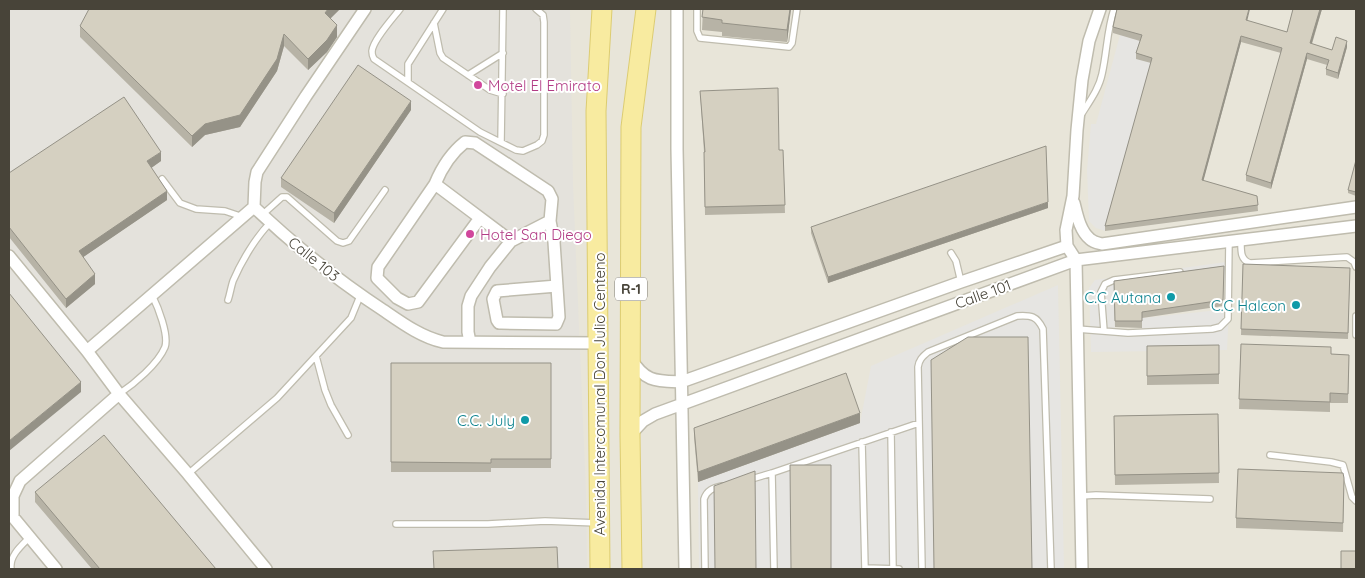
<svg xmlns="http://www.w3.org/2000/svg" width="1365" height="578" font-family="Quicksand,sans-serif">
<rect width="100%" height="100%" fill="#f4f3eb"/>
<path fill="#e8e5d9" d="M9 9H1356V569H9Z"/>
<path fill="#e4e2dc" d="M9 9H570L573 185 586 493 587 569H9Z"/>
<path fill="#e6e5e2" d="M1120 35 1142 41 1152 64 1105 231 1096 228 1089 221 1087 170 1091 124H1096Z
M1233 261 1226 280 1114 288 1115 331H1142V318L1229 309 1227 350 1091 352 1089 288 1095 280Z
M1058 285 1064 569H699L698 482 860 423 871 366Z"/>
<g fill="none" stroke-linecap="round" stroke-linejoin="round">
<defs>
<path id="lane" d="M400 9C393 18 373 40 372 51 372 55 372 55 374 59L480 132 516 150 523 151 537 145 542 141 544 135V22L543 15 536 9
M697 9V31L700 38 789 47 792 43 797 9
M434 23 440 53 443 58 490 90 503 94
M468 75 503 53
M408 81V64L443 9
M1081 115C1089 102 1099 89 1102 74 1107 52 1107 30 1114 9
M501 142 503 9
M162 179 180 203 196 209 225 211 243 217
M262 215 282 197H287L337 241 343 243 349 241 385 190
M1241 240C1241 250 1240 260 1250 263L1347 257 1354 262 1356 267
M951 253 956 261 961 282
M228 300C230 294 231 287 233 281 241 262 256 237 270 223
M1356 316V335
M1077 329 1128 333 1212 329 1220 327 1228 319 1229 241
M1104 331 1101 292 1105 284 1114 280 1180 272
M316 356 325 390 331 405 348 435
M119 394C134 384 158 364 165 347 169 335 158 307 152 295
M891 432 893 569
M862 442 865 569
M1270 455 1331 462 1343 465 1352 497 1356 501
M772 473 774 569
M188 474 277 398 351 318 360 296
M748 480 772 473 919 423
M1081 496 1096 495 1210 499
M396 524H488L545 521 598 523
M865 568 899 569
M11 569C9 556 21 546 30 537
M705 569 704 499C707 490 713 488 722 486
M922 569 918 367C919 360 922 357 928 352L1017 316C1031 315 1037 316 1043 329L1051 569"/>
<path id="street" d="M365 9 306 96 257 172 255 182 254 207C294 245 337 280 383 310 402 323 421 337 443 342L599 343
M677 9V149L685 569
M435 184 378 267 377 278 397 298 408 304 418 302 480 218
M1074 203C1077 215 1080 231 1090 239 1093 242 1098 243 1102 244L1356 207
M511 241 435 184C442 167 451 153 465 142L475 143 548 191 552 199 550 221
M9 256 87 351 119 394 188 474 266 569
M470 342 468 332V306L471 296 490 267 511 241 550 221 554 242 559 317 556 324 501 323H499L497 320 493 299 497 291 557 286
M87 351 254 207
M631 359C645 382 656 381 681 382L961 282 1067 246
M630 435 643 421 655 414 1076 260 1356 226
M56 569 13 517V496L20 481 119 394
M1082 569 1076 260 1067 246 1066 230 1073 196 1077 130 1082 80 1089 41 1100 9"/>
<path id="primary" d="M600 569 596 111 602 9
M632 569 630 435 631 127 646 9"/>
</defs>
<use href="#lane" stroke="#bfbcae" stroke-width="8"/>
<use href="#street" stroke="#bfbcae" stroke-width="14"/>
<use href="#primary" stroke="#dccc71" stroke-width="21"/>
<use href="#lane" stroke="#fff" stroke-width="5.5"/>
<use href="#street" stroke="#fff" stroke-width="11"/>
<use href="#primary" stroke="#f8eba0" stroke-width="19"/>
</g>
<path fill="#b7b3a6" d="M339 9V10L330 18 337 37 327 52 308 70 284 46 277 71 240 127 205 135 192 147 80 37V26Z
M703 9H791L787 42 722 36V32L702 30Z
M1293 9H1322L1312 44 1332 50 1347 47 1338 79 1326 75V69L1327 65 1307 59 1271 189 1246 181V175L1281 53 1241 42 1203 181 1257 196 1258 211 1105 231V226L1151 63 1136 59V53L1140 41 1113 33V27L1247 21 1287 32Z
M700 91 779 150H783L785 213 705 215 704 152Z
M411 110 334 223 281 187V178Z
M1356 160V196L1348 193V190Z
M161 161 151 168 167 200 83 257 95 284 66 308 9 237V173Z
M1048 208 828 283 811 233V227Z
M1243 264 1350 268 1348 339 1241 335Z
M1224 266 1223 306 1142 318V328L1115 327 1114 281Z
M1241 344 1331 354 1349 355 1348 403H1330V412L1239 409Z
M1219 345V384L1147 385V346Z
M391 363H551V468H491V472H391Z
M1218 414 1219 483 1115 485 1114 416Z
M860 423 698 482 694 437V428Z
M1344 488 1343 532 1236 528V518Z
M35 492 216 569H92L35 502Z"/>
<path fill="#959287" d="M328 9H339V10L325 24V13Z
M790 9H791L787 42V30Z
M1249 9H1250L1246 26V20Z
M1320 9H1322L1310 49V43Z
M337 25V37L327 52 308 70V59Z
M284 34V46L277 71 240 127 205 135 192 147V136Z
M1241 36V42L1202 186V180Z
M1347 41V47L1338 79V73Z
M1307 53V59L1271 189V183Z
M411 101V110L334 223V213Z
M161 152V161L147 171V161Z
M167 191V200L79 260V251Z
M1048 202V208L828 283V277Z
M95 274V284L66 308V299Z
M81 382V392L9 451V441Z
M860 413V423L698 482V472Z"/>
<path fill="#d5d0c1" stroke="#959287" d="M89 9H328L325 13 337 25 327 40 308 59 284 34 277 59 240 115 205 124 192 136 80 26Z
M703 9H790L787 30 722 23V20L702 17Z
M1117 9H1249L1246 20 1287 32 1293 9H1320L1310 43 1332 50 1336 37 1347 41 1338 73 1326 69 1329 60 1307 53 1271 183 1246 175 1282 48 1241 36 1202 180 1257 196 1258 205 1105 226 1152 58 1136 53 1142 35 1113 27Z
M358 65 411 101 334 213 281 178Z
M778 88 779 150H783L785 205 705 207 704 152H705L700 91Z
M124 97 161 152 147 161 167 191 79 251 95 274 66 299 9 227V173Z
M1046 146 1048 202 828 277 811 227Z
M1356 160V192L1348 190Z
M1243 264 1350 268 1348 333 1241 329Z
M1224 266 1223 300 1142 312V321H1115L1114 281Z
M9 293 81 382 9 441Z
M968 337H1028L1032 569H934L931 360Z
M1241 344 1331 347V354L1349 355 1348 394 1330 393V402L1239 399Z
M1219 345V374L1147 376V346Z
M391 363H551V459H491V463L391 462Z
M846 373 860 413 698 472 694 428Z
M1218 414 1219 473 1115 475 1114 416Z
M104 435 216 569H100L35 492Z
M790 465H831V569H791Z
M1238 469 1343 473 1344 478 1343 523 1236 518Z
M755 471 756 569H715L714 486Z
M557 547 558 569H434L433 551Z
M1341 551H1356V569H1341Z"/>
<g fill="#d1479c" stroke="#fff" stroke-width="2">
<circle cx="478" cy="85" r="5"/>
<circle cx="470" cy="234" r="5"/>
</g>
<g fill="#0f9aa8" stroke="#fff" stroke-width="2">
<circle cx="1171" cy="297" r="5"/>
<circle cx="1296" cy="305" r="5"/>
<circle cx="525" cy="420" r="5"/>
</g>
<g text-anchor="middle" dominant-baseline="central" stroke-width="4" stroke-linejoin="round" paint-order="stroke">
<rect fill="#fff" stroke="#7f7c74" stroke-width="1" x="615" y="277.5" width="32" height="23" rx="4"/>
<g font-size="14" font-weight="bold" fill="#484439">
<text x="631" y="289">R-1</text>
</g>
<g font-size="15" fill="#b23c85" stroke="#fff" text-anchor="start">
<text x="488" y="85">Motel El Emirato</text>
<text x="480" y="234">Hotel San Diego</text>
</g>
<g font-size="15" fill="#484439" stroke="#fff">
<text transform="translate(314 259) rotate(39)">Calle 103</text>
<text transform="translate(983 294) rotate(-20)">Calle 101</text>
<text transform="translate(599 394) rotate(-90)">Avenida Intercomunal Don Julio Centeno</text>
</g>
<g font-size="15" fill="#0d838f" stroke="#fff" text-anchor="end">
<text x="1161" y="297">C.C Autana</text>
<text x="1286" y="305">C.C Halcon</text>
<text x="515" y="420">C.C. July</text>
</g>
</g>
<rect width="1365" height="578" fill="none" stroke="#484439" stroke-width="20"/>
</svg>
